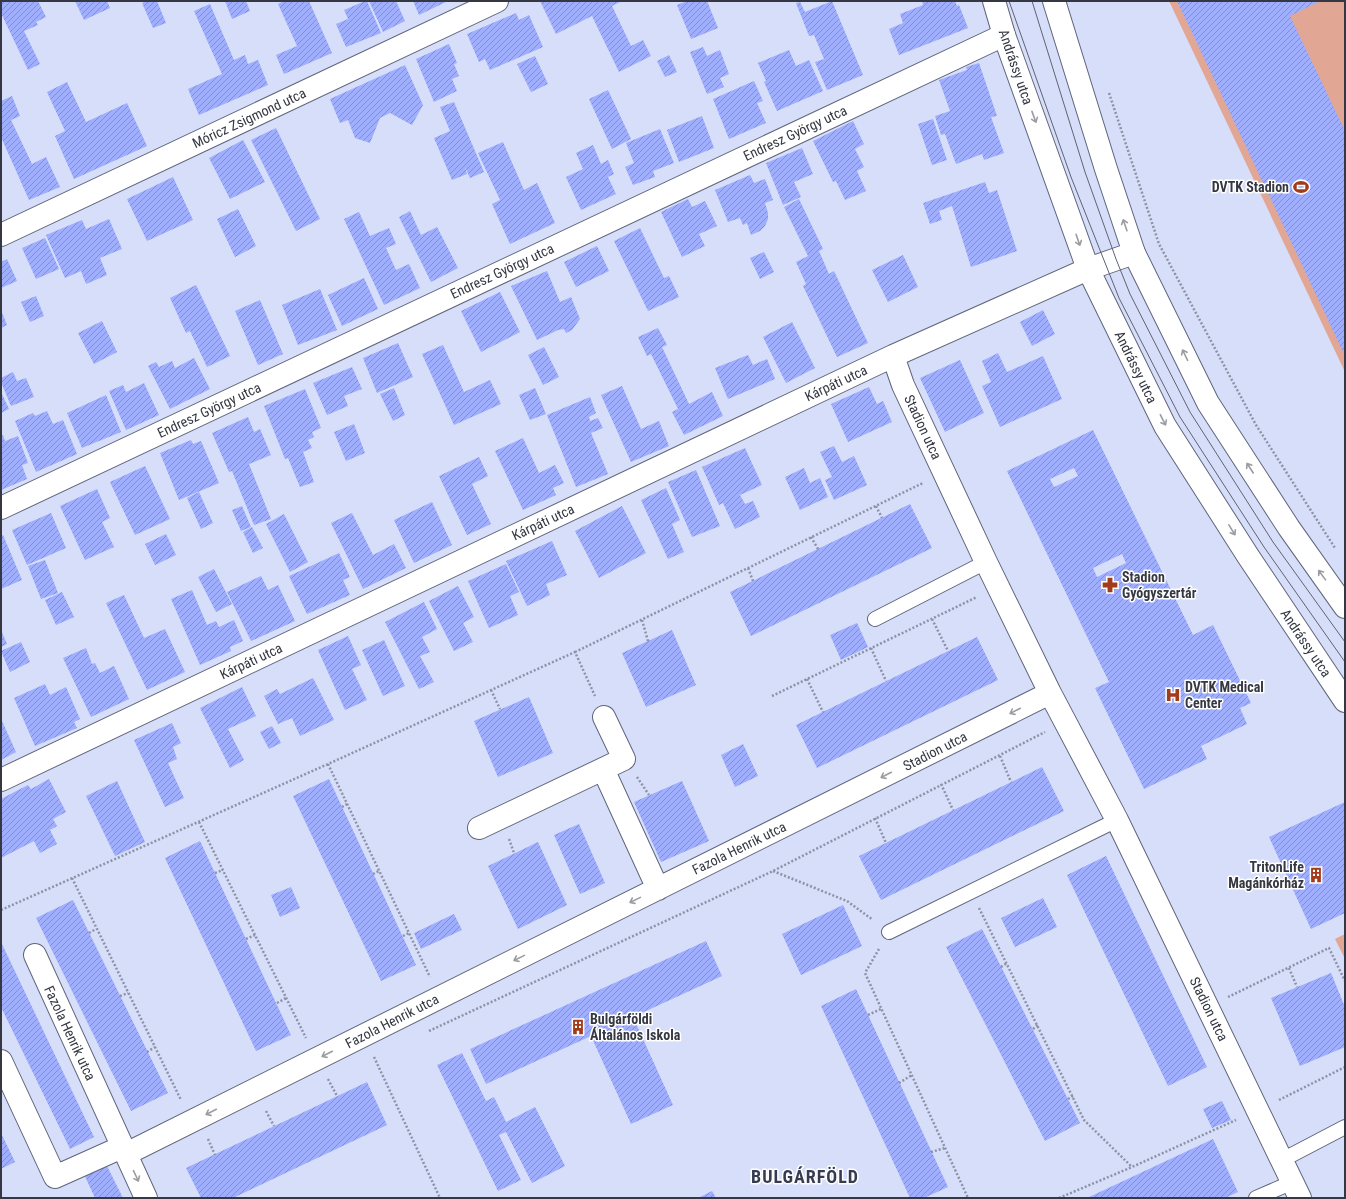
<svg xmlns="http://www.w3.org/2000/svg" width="1346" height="1199" font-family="'Roboto Condensed',sans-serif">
<defs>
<pattern id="park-tufts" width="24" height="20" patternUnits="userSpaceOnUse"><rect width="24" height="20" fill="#e2a694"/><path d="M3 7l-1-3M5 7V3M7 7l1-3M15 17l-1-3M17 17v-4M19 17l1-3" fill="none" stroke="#b8887a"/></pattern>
<pattern id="building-hatch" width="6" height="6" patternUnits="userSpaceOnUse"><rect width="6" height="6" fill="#9faefd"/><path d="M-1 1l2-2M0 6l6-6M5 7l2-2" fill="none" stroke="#828fce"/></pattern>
</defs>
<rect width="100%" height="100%" fill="#d7def9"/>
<path fill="#e2a694" d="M1169 1H1345V372Z"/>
<path fill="url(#park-tufts)" d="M1345 934V959L1335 939Z"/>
<path fill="url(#building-hatch)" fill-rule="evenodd" d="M1 1H38L46 17 36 22 38 25 24 31 40 64 28 70 1 13Z
M75 1H107L110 8 84 20Z
M146 1H157L166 23 153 28 142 3Z
M225 1H246L250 11 232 19Z
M284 1H309L332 53 284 74 276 55 297 46 278 4Z
M365 1H367L381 33 346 47 336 24 348 19 344 10Z
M369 1H396L405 21 383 32Z
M413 1H448L419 15Z
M540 1H622L612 6 631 46 643 40 651 56 619 72 592 16 556 34Z
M687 1H707L718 28 691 39 677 5Z
M832 1 863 75 827 90 815 62 824 59 814 35 809 36 796 3 800 2 805 12Z
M922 1H955L957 6 959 5 968 28 899 55 889 29 903 23 900 14 923 5Z
M1177 1H1320L1290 16 1345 131V356Z
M210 4 234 60 245 55 248 64 258 60 268 85 199 115 188 89 222 74 194 11Z
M516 13 519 20 529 15 543 47 490 70 485 59 479 62 467 34Z
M449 44 457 63 454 64 459 76 452 79 457 91 434 102 416 59Z
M703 47 707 56 720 50 729 74 720 78 724 87 707 94 690 52Z
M789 50 796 66 809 60 823 91 777 111 764 82 766 81 758 63Z
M669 55 677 72 665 77 657 61Z
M535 56 548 84 531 92 517 64Z
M979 63 997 116 991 117 1004 153 984 160 982 154 956 164 945 134 941 135 935 116 950 111 939 80 967 70 966 67Z
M405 65 423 105 412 125 390 113 380 118 370 143 355 138 348 120 340 123 330 99Z
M754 81 763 101 757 103 766 123 729 139 713 99Z
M67 82 86 122 127 103 147 146 74 179 55 136 65 131 47 92Z
M608 90 631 139 612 149 589 99Z
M12 96 20 116 11 120 32 164 46 157 60 187 29 200 1 137V101Z
M454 102 484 172 470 178 465 167 467 174 452 180 434 138 450 131 440 107Z
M702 116 714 148 679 162 667 130Z
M933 119 947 160 932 165 918 124Z
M853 121 864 144 855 149 864 167 857 171 866 191 845 200 836 181 833 182 813 141Z
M276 128 320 219 296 231 251 140Z
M660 129 674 163 653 171 655 177 633 185 625 167 634 163 626 143Z
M243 140 265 182 230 199 209 158Z
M503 142 524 190 537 183 555 223 510 244 492 204 500 200 478 153Z
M593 145 601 164 608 160 614 174 608 177 616 194 581 210 566 177 583 169 576 153Z
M802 148 813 174 794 182 801 197 783 205 766 163Z
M750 175 754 183 765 179 773 200 765 203 768 213V219L765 226 760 231 751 235 747 223 743 225 740 218 728 222 715 190Z
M173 177 193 220 147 241 127 199Z
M985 182 989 193 997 190 1017 251 971 267 952 206 939 211 942 220 930 224 923 203Z
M688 199 692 207 705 201 717 226 699 234 705 246 682 257 661 212Z
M799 199 823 249 819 251 829 274 834 271 868 343 837 357 803 286 806 284 796 262 808 256 784 207Z
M238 209 256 246 235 257 217 219Z
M410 211 421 235 437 227 458 268 431 282 399 217Z
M359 212 370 236 389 228 396 244 386 248 396 270 409 264 420 288 384 305 344 219Z
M109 219 122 249 100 258 107 275 86 284 81 271 65 278 46 235 82 220 86 229Z
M640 228 664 278 669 276 679 297 648 311 614 241Z
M45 238 59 269 36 279 22 248Z
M597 246 609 271 576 287 564 262Z
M764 252 774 272 760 279 750 258Z
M903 255 918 287 888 302 872 270Z
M7 259 17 281 1 288V262Z
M547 271 560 302 571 297 580 319 572 330 566 333 564 329 558 330 537 340 511 286Z
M364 278 378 309 342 326 328 295Z
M196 285 230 356 207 367 190 331 186 333 170 298Z
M320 289 337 330 298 345 282 305Z
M500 292 520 332 481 352 461 311Z
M36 296 44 316 30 322 21 302Z
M260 300 283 354 258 365 235 311Z
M1 310 7 325 1 328Z
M1043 310 1055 334 1032 346 1020 322Z
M102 321 117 352 94 364 78 333Z
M792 322 815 368 786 383 763 337Z
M658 328 667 345 662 347 689 404 712 392 723 416 684 435 672 412 678 409 651 354 647 356 638 337Z
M398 343 413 377 377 393 363 358Z
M443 345 464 392 490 380 501 404 454 425 422 354Z
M544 347 559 377 543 385 528 355Z
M998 353 1007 372 1043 356 1062 399 1000 427 982 386 991 382 982 361Z
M748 355 753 365 767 359 775 379 728 399 715 368Z
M194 358 210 389 170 409 148 366 156 362 159 367 172 361 175 368Z
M960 360 984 413 945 432 920 378Z
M352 367 362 389 344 396 348 406 327 415 313 383Z
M13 372 17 381 26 378 34 397 11 406 1 382V378Z
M144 383 159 415 126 430 109 391 123 385 126 392Z
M622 386 641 429 659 421 669 446 631 462 601 395Z
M869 387 877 404 883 401 892 422 848 442 831 404Z
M394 388 405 415 393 421 380 394Z
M535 388 546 414 530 420 519 395Z
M305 389 321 428 312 432 314 437 308 440 312 448 303 452 314 482 300 487 288 458 285 459 264 406Z
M1 392 9 409 1 413Z
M106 395 121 432 82 448 67 413Z
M590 397 596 413 589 417 590 421 598 418 603 428 591 433 608 474 576 487 547 415Z
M47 411 53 424 63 420 77 454 36 472 15 421 33 413 35 416Z
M248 417 254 432 260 429 271 455 249 464 271 519 254 525 232 471 229 472 212 433Z
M354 424 365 453 346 461 334 432Z
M1093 430 1193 635 1213 625 1251 703 1240 708 1247 724 1201 746 1207 759 1144 789 1095 688 1109 682 1007 471ZM1074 468 1078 476 1054 487 1050 479ZM1122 554 1126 563 1097 577 1093 568Z
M3 435 5 441 18 436 28 463 22 465 27 479 1 490V436Z
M523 438 539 473 555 465 564 483 553 488 556 495 523 510 495 451Z
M191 440 193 444 201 441 219 483 179 500 160 453Z
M834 446 842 462 854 456 867 485 834 500 825 480 832 477 820 452Z
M745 448 762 485 740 495 745 504 753 501 760 517 735 529 723 503 719 505 702 467Z
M479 457 488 476 472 484 491 524 467 535 439 476Z
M145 466 170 519 135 535 110 482Z
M804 468 810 483 820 478 828 497 800 510 785 477Z
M696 470 720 526 692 537 668 482Z
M666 488 680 520 672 524 684 552 668 559 641 500Z
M97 489 110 518 102 522 114 547 85 560 60 506Z
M199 492 213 523 201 529 187 498Z
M432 502 452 545 414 563 394 520Z
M910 504 932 548 751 636 730 592Z
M242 506 251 527 241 531 232 510Z
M622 506 646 553 599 578 575 531Z
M51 513 66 548 27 565 12 530Z
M352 513 373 555 394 544 406 568 363 589 331 523Z
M284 514 308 562 290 572 266 524Z
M252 527 263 548 253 553 243 532Z
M166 534 176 555 155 565 145 544Z
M3 535 22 580 1 589V536Z
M552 541 567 575 546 584 550 595 527 606 506 561Z
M339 553 350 577 343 580 350 595 307 614 289 576Z
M45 560 58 593 41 599 28 566Z
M506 564 519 592 510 596 518 615 489 628 468 581Z
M214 569 232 604 216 612 198 577Z
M261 576 268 590 278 585 295 621 251 641 227 592Z
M458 586 474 617 463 623 473 642 454 651 429 601Z
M192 590 207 625 216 621 219 627 234 620 243 641 230 647 231 651 200 665 171 599Z
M62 592 74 617 56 625 45 600Z
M124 595 144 638 165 629 185 672 147 690 106 603Z
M424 602 437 629 422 637 430 652 420 656 434 682 419 689 385 622Z
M857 623 868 647 841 660 830 635Z
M1 630 7 644 1 647Z
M672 630 696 685 646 707 622 653Z
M348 636 361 665 352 669 367 700 345 710 318 650Z
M977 637 998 680 817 768 796 725Z
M384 640 405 686 383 696 362 650Z
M21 642 30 662 10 672 1 651Z
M86 648 92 664 95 663 100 673 114 666 129 699 91 717 63 658Z
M313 678 334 720 300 736 292 718 278 724 264 696 277 689 280 694Z
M45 684 50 695 66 687 80 719 74 722 77 728 35 746 14 698Z
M242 687 256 716 228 729 244 760 230 768 200 708Z
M529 697 553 753 498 777 474 721Z
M1 721H2L16 752 1 760Z
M172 723 181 743 173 747 177 759 168 763 184 798 165 807 134 740Z
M272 726 281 743 269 749 260 732Z
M743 744 758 776 735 787 721 755Z
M1042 767 1064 811 881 900 859 856Z
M49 779 66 812 53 819 57 826 50 830 57 844 40 853 34 841 1 858V799L28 785 31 789Z
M329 779 416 965 381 981 293 796Z
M117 781 145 842 115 856 86 796Z
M682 781 709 841 661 862 634 802Z
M1345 802V913L1311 929 1269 837Z
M579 824 605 883 580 894 554 835Z
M200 841 291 1035 256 1051 165 858Z
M538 842 567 905 518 929 488 866Z
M1106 856 1207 1067 1168 1086 1067 875Z
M291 887 300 908 280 917 271 895Z
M1043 898 1057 927 1015 947 1001 918Z
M73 900 168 1093 131 1111 36 918Z
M843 905 862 946 801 975 782 934Z
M454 914 462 930 421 949 414 933Z
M982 929 1080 1123 1045 1141 946 947Z
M706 941 722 976 633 1017 673 1105 631 1124 591 1036 486 1084 470 1049Z
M1 942 94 1137 70 1149 1 1007Z
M1331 973 1345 1007V1047L1300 1066 1271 998Z
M856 989 948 1187 924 1198H910L821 1006Z
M462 1053 486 1101 494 1097 506 1122 535 1107 565 1166 532 1183 506 1132 499 1135 521 1180 498 1191 437 1065Z
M367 1082 387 1125 233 1198H201L186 1168Z
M1222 1101 1231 1120 1212 1128 1203 1109Z
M1 1133 15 1162 1 1169Z
M1213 1139 1238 1192 1225 1198H1087Z
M104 1160 123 1198H95L82 1170Z
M712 1191 716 1198H698Z"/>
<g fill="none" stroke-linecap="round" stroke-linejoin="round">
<defs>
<path id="service" d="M875 619 986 562
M889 932 1117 820
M1282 1160 1345 1127
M1256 1198 1293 1182"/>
<path id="minor" d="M1 235 497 1
M893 356 903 385 986 562 1050 693 1117 820 1300 1198
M1 508 1004 35
M603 769 658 889
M1 780 893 356 1088 269 1134 253
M479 828 624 759 604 717
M35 955 146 1198
M1 1061 55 1177 122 1147
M126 1154 1050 693"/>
<path id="secondary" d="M994 1 1004 35 1088 269 1165 426 1248 556 1345 701
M1054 1 1106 169 1134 253 1208 403 1289 528 1345 607"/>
</defs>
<use href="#service" stroke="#5f657c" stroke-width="16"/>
<use href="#minor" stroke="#5f657c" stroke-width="24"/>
<use href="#secondary" stroke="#5f657c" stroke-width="24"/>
<path stroke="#8d92a5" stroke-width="2.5" stroke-dasharray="2 2" stroke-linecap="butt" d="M1109 93 1159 244 1256 425 1335 548
M876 506 882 518
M811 537 818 549
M748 568 753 581
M932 619 948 651
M642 620 648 641
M871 648 886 681
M575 652 923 483
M807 679 823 712
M491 690 500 709
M772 696 977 597
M1000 756 1011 782
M328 764 430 977
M637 777 649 795
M941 784 953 810
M342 807 347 804
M875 818 886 843
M199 822 306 1038
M509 839 514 853
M773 871 847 901 873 920
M215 873 223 870
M373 874 379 871
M72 878 181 1100
M979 908 1084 1120 1132 1167
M1 910 328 764 575 652 595 696
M89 933 96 929
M403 936 409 933
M246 939 255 935
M879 949 865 973 968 1198
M1001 967 1007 963
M1289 968 1297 987
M120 996 128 993
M1228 997 1329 948 1345 981
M277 1003 286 998
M868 1015 881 1009
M1033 1029 1038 1025
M429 1031 773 871 1045 732
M147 1052 155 1047
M374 1057 440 1198
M328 1079 337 1096
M899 1083 912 1075
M1068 1099 1073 1096
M1279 1100 1345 1067
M266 1111 274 1126
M208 1139 215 1155
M931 1152 945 1148
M1059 1198 1132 1167 1236 1120"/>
<use href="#service" stroke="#fff" stroke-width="14"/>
<use href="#minor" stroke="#fff" stroke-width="22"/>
<use href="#secondary" stroke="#fff" stroke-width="22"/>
<path stroke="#5f6372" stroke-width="1" d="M1009 1 1071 177 1119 298 1180 417 1264 547 1345 662
M1032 1 1085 172 1116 259 1130 294 1190 412 1273 542 1345 642"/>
</g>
<defs><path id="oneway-shaft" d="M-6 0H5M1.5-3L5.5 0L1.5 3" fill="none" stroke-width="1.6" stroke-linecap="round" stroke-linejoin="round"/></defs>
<g stroke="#9a9ca0">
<use href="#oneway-shaft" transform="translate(1034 117) rotate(70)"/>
<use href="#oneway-shaft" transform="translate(1125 225) rotate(-109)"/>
<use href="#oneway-shaft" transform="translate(1078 240) rotate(71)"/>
<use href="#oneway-shaft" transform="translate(1185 355) rotate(-116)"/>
<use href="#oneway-shaft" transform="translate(1163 420) rotate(63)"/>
<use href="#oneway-shaft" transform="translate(1250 468) rotate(-123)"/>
<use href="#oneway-shaft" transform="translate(1232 530) rotate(58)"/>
<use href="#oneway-shaft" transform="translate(1322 575) rotate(-126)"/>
<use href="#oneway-shaft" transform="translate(1015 711) rotate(153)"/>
<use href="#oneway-shaft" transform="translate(886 775) rotate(153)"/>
<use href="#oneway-shaft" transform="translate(635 900) rotate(154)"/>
<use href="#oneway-shaft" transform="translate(519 958) rotate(154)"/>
<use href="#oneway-shaft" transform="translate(327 1054) rotate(153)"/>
<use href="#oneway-shaft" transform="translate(211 1112) rotate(153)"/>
<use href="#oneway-shaft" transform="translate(136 1176) rotate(65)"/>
</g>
<defs>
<symbol id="stadium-bare" viewBox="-9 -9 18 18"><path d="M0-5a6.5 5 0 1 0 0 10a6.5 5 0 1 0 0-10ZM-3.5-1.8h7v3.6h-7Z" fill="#a23b19" stroke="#fff" stroke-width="2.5" paint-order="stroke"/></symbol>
<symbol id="pharmacy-bare" viewBox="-9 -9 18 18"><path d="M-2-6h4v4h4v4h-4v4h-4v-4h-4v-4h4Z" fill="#a23b19" stroke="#fff" stroke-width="2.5" paint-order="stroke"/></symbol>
<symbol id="hospital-bare" viewBox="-9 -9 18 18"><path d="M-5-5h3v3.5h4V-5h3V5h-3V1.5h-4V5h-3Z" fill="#a23b19" stroke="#fff" stroke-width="2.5" paint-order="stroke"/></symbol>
<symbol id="building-bare" viewBox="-9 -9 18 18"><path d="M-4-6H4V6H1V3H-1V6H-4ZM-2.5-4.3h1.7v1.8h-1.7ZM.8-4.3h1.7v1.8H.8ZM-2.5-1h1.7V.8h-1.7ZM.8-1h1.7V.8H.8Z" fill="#a23b19" stroke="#fff" stroke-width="2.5" paint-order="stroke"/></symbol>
</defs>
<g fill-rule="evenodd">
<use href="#stadium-bare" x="1290" y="176" width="22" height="22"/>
<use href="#pharmacy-bare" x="1099" y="574" width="22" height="22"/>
<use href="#hospital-bare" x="1162" y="684" width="22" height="22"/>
<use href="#building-bare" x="1305" y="864" width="22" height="22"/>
<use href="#building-bare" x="567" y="1016" width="22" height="22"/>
</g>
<g text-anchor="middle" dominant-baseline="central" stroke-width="3" stroke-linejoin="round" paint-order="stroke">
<g font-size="14" fill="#353842" stroke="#fff">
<text transform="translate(1016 67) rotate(71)">Andrássy utca</text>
<text transform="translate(249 118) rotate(-25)">Móricz Zsigmond utca</text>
<text transform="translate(795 133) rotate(-25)">Endresz György utca</text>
<text transform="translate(502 271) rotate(-25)">Endresz György utca</text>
<text transform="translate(1136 367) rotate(64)">Andrássy utca</text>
<text transform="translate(836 383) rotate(-25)">Kárpáti utca</text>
<text transform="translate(209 410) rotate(-25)">Endresz György utca</text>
<text transform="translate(923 427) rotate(65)">Stadion utca</text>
<text transform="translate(543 522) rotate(-25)">Kárpáti utca</text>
<text transform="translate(1306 643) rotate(56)">Andrássy utca</text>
<text transform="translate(251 661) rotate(-25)">Kárpáti utca</text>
<text transform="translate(935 751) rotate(-27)">Stadion utca</text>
<text transform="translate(739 848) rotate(-26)">Fazola Henrik utca</text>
<text transform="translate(1209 1009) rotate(64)">Stadion utca</text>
<text transform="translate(392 1021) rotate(-27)">Fazola Henrik utca</text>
<text transform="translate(70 1033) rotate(65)">Fazola Henrik utca</text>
</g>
<g font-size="14" font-weight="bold" fill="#353842" stroke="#fff" text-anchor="start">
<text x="1289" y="187" text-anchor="end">DVTK Stadion</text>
<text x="1122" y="577">Stadion<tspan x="1122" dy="16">Gyógyszertár</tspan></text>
<text x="1185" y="687">DVTK Medical<tspan x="1185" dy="16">Center</tspan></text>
<text x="1304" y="867" text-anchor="end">TritonLife<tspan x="1304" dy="16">Magánkórház</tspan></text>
<text x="590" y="1019">Bulgárföldi<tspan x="590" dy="16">Általános Iskola</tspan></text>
</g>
<g font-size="18" font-weight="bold" letter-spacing="1" fill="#373b51" stroke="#fff">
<text x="805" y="1176">BULGÁRFÖLD</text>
</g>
</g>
<rect width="1346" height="1199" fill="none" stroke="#353842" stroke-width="4"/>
</svg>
